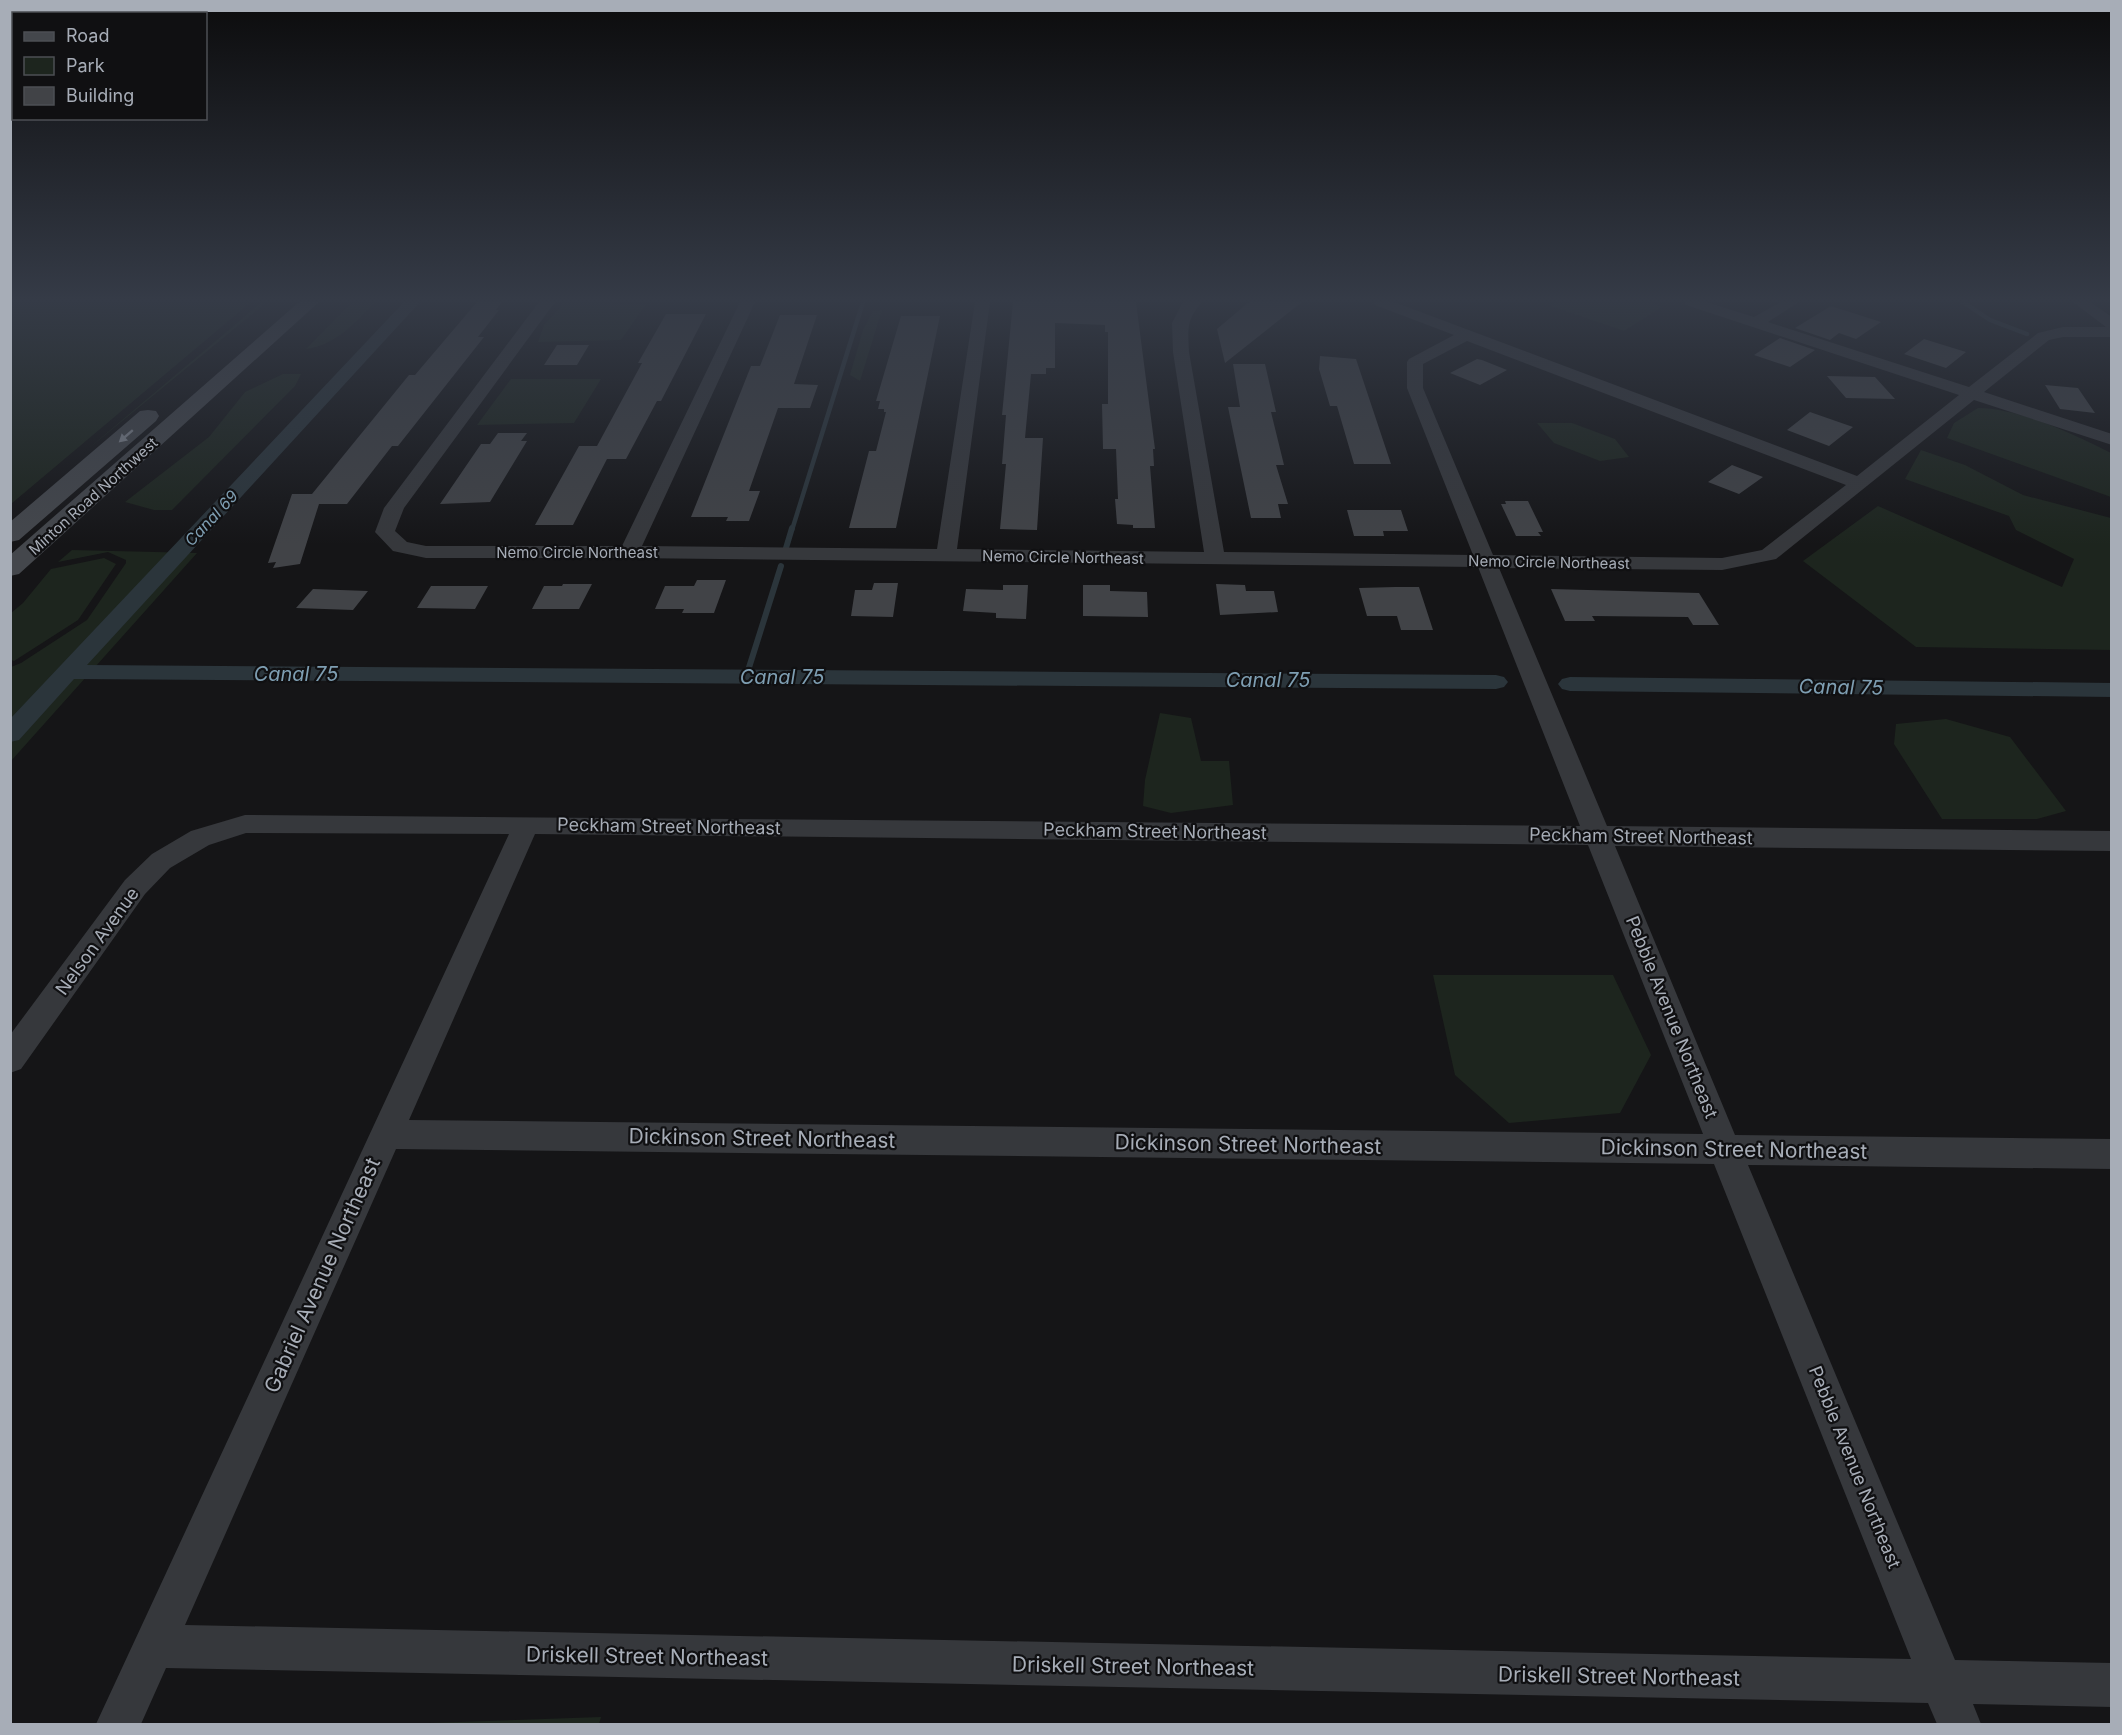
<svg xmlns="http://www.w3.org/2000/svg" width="2122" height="1735" font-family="Inter,sans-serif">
<rect width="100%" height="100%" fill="#151517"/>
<path fill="#1d251e" d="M11 302H251L11 504Z
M262 302H267L82 454Z
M352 302H375C355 323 336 345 306 349Z
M1557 302H1652L1662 307 1624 331 1548 305Z
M564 303 646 304 621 340 538 342 544 325Z
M882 310 860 381 850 375 863 330 873 311Z
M283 374H301L295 386 172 510H154L125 502 209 437 245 392Z
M511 379H601L574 423 477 425Z
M1978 408C2019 408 2075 435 2111 453V497L1947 438 1954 423Z
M1537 423H1572L1615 439 1629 457 1600 461 1554 443Z
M1921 450 1965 465 2023 495 2111 518V650L1916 647 1803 561 1878 506 2062 587 2074 559 2016 530 2009 516 1905 479Z
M72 550 197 553 11 761V667L21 663 87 620 126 563V560L108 552 58 562Z
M104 558 116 564 78 620 14 661 11 660V613L23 603 51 569Z
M1160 713 1191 718 1201 761H1229L1233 805 1171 813 1143 806 1145 780Z
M1946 719 2010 737 2066 811 2037 819H1942L1894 744 1896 724Z
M1433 975H1613L1651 1055 1620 1113 1509 1123 1455 1075Z
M601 1717 599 1724H429V1723Z"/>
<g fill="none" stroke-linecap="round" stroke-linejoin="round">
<path stroke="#2b353b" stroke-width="4.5" d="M1963 302 1990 320 2027 334
M792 530 863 302"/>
<path stroke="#2b353b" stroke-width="6" d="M786 548 792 528
M746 677 781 566"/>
<path fill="#2b353b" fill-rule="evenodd" d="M404 302H420L87 665 1496 675 1504 677 1508 682 1504 687 1496 689 74 679 19 740 10 742V719Z
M1570 677 2112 683V697L1570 691 1562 689 1558 684 1562 679Z"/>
</g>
<path fill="#414347" d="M477 302H502L496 310H499L478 337H484L398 446H392L347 504H319L300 564 273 568 276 562 268 563 292 494H312L409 375H415Z
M1013 302H1136L1155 449H1153L1154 466H1150L1155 528H1133V525L1117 524 1115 499H1118L1116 449H1103L1102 404H1108V332H1105V325L1055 323V368H1046V374H1031L1025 438H1043L1037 530 1000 529 1006 464H1002L1006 415H1002Z
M1249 302H1302L1225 363 1217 329Z
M1831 306 1881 322 1856 339 1839 333 1830 340 1795 328Z
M666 314H706L661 401H657L626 459H607L573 525H535L579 446H597L642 363H638Z
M780 315H817L794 384 818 385 810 408H778L749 491H760L749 521H726L728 517H691L751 366H760Z
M901 316H940L896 528H849L869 451H876L886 412H884V409H878L880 401H876Z
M1780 338 1815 350 1790 367 1754 355Z
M1924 339 1966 352 1946 368 1904 354Z
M557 345H589L577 365H544Z
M1320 356 1356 359 1391 464H1354L1337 406H1330L1319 369Z
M1477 359 1482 360 1507 370 1480 385 1450 373Z
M1233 364H1265L1276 412H1271L1284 465H1276L1288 504H1278L1281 518H1251L1228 407H1240Z
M1827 376 1875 377 1895 399 1846 398Z
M2045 385 2078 388 2095 413 2060 409Z
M1810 412 1853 427 1829 446 1787 430Z
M498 433H527L521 441H527L490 502 440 504 481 444H490Z
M1732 465 1763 477 1739 494 1708 482Z
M1505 501H1528L1543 532H1538L1541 536H1516L1501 504H1506Z
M1347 510H1401L1408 531H1383L1384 536H1354Z
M697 580H726L714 613H682L684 609H655L665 586H694Z
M874 583H898L893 617 851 616 855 590H872Z
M563 584H592L579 609H532L544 586H562Z
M1216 584 1245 585 1246 591H1274L1278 612 1220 615Z
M1003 585H1028L1026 619 996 618V613L963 611 966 589 1003 590Z
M1083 585H1110V591L1147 592 1148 617 1083 616Z
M431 586H488L475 609 417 608Z
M1395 587H1419L1433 630H1401L1397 616H1367L1359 588Z
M313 589 368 591 353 610 296 608Z
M1551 589 1699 593 1719 625H1693L1688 617 1592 616 1595 621H1565Z"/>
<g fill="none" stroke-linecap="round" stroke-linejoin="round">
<path fill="#36383c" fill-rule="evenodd" d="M539 302H555L404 508 395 531 407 542 426 546H622L740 302H755L642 546 937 549 975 302H990L957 549 1204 552 1173 352 1172 323 1183 302H1202C1186 320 1188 329 1189 352L1224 552 1473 555 1407 388V362L1409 359 1454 335 1375 305 1373 302H1394L1857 476 1959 395 1686 305 1684 302H1706L1754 317 1781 302H1799L1768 322 1969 387 2038 333 2063 327H2106L2073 302H2090L2112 317V337H2063L2049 340 1984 392 2112 434V445L1974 400 1776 559 1722 570 1499 568 1607 826 2112 831V851L1615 846 1735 1135 2112 1139V1169L1748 1165 1955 1660 2112 1663V1707L1973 1704 1981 1724H1937L1928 1703 166 1668 141 1724H96L509 834 246 833 209 845 170 868 145 894 21 1069 10 1073V1035L125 880 152 854 191 831 245 815 1580 826 1478 567 629 558H426L393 551 375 532 384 508ZM1467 341 1846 485 1762 550 1722 558 1493 555 1423 388V364ZM535 834 1588 845 1703 1134 409 1120ZM396 1149 1714 1164 1911 1659 185 1625Z"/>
<path fill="#44474c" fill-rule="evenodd" d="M299 302H319L19 574 10 576V555Z
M148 410 156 411 159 416 156 421 19 540 10 542V522L140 411Z"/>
</g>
<defs><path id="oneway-solid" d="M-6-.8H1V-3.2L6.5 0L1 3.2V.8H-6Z" transform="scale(1.5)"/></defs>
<use fill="#848992" href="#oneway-solid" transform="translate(126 436) rotate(139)"/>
<linearGradient id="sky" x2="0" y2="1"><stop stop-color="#0c0c0d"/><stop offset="0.55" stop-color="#353b47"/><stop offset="1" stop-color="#353b47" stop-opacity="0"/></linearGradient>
<rect width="2122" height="545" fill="url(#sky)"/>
<g text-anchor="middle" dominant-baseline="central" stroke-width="4.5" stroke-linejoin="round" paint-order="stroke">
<g font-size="15" fill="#a7adb7" stroke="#101012">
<text transform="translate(93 496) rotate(-42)">Minton Road Northwest</text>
<text x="577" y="552">Nemo Circle Northeast</text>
<text transform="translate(1063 557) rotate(1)">Nemo Circle Northeast</text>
<text transform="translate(1549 562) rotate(1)">Nemo Circle Northeast</text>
</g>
<g font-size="16" font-style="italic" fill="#7e9eb2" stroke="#101012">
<text transform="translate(211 518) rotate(-47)">Canal 69</text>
</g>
<g font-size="18" fill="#a7adb7" stroke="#101012">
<text transform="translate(669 826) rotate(1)">Peckham Street Northeast</text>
<text transform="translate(1155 831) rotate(1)">Peckham Street Northeast</text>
<text transform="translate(1641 836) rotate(1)">Peckham Street Northeast</text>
<text transform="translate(97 941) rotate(-54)">Nelson Avenue</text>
<text transform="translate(1672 1017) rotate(68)">Pebble Avenue Northeast</text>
<text transform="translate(1855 1467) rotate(68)">Pebble Avenue Northeast</text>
</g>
<g font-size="20" font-style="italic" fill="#7e9eb2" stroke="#101012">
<text x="296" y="674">Canal 75</text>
<text x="782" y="677">Canal 75</text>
<text x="1268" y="680">Canal 75</text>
<text transform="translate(1841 687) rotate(1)">Canal 75</text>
</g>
<g font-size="21" fill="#a7adb7" stroke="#101012">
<text transform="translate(762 1138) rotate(1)">Dickinson Street Northeast</text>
<text transform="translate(1248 1144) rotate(1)">Dickinson Street Northeast</text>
<text transform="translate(1734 1149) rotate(1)">Dickinson Street Northeast</text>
<text transform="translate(322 1275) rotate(-66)">Gabriel Avenue Northeast</text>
<text transform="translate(647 1656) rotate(1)">Driskell Street Northeast</text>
<text transform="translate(1133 1666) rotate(1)">Driskell Street Northeast</text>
<text transform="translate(1619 1676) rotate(1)">Driskell Street Northeast</text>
</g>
</g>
<rect width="2122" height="1735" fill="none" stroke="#a7adb7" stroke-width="24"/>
<rect x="12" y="12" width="195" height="108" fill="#101012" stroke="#4c4f54" stroke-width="1.5"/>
<rect x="24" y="32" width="30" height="9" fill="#44474c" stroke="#4c4f54" stroke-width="1.5"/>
<text x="66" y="42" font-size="18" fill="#a7adb7">Road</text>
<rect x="24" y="57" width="30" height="18" fill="#1d251e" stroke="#4c4f54" stroke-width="1.5"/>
<text x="66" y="72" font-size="18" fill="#a7adb7">Park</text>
<rect x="24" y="87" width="30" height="18" fill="#414347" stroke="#4c4f54" stroke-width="1.5"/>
<text x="66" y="102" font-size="18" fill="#a7adb7">Building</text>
</svg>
